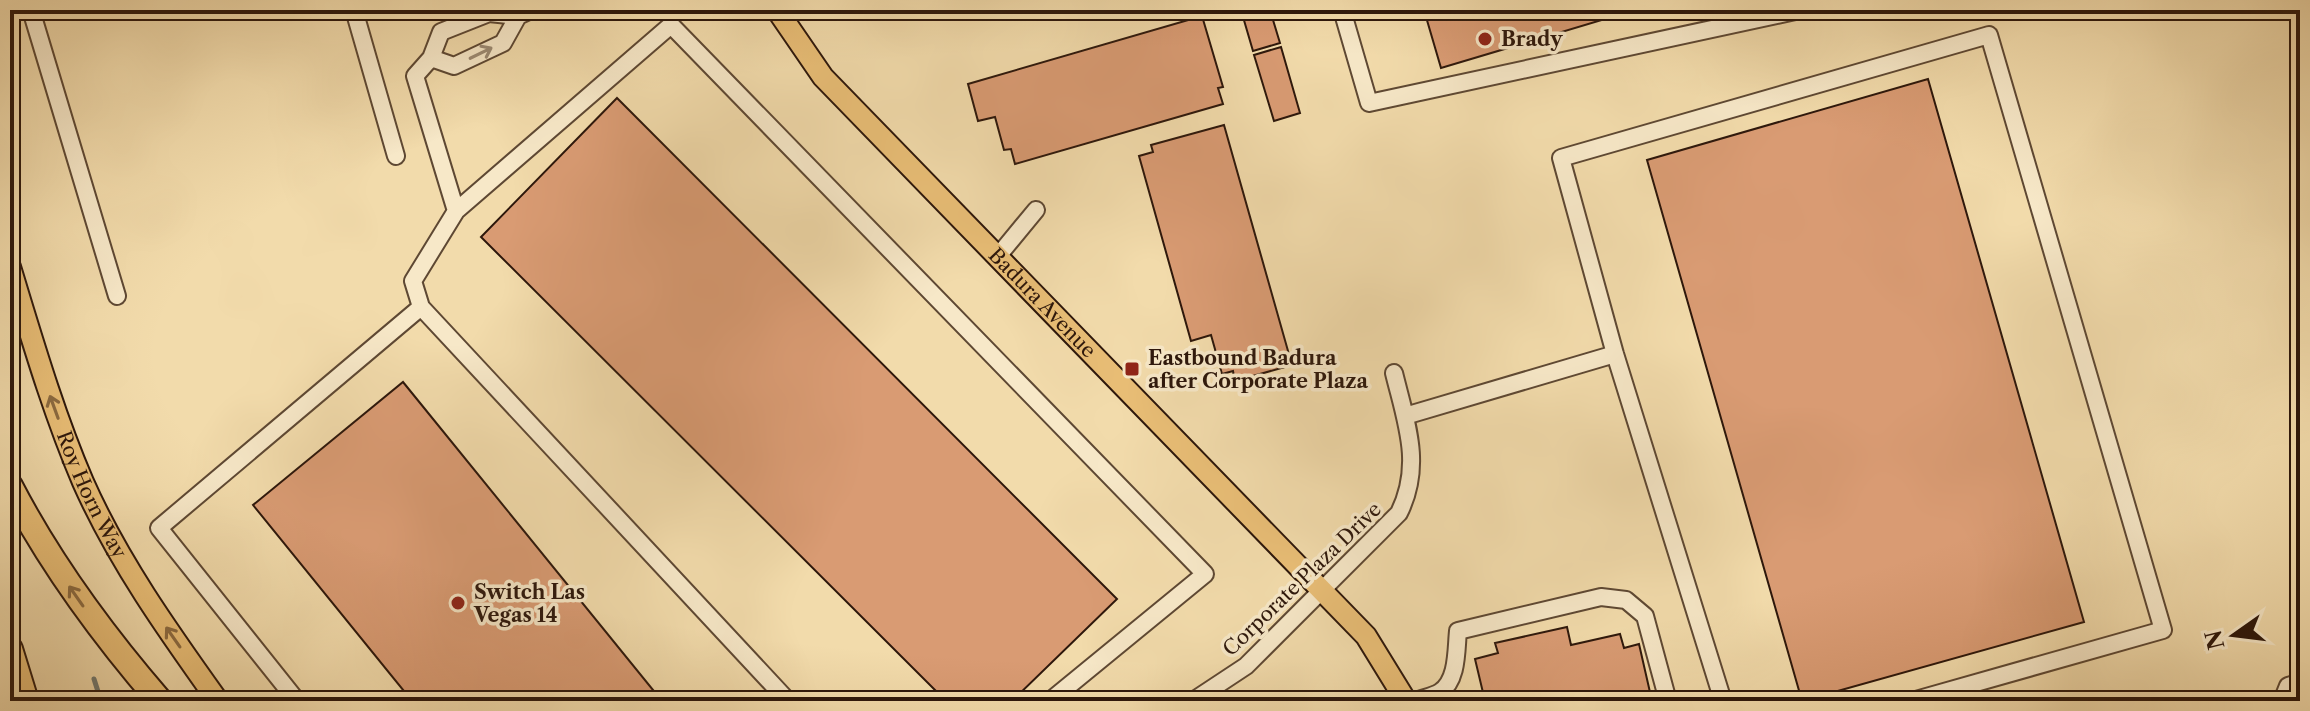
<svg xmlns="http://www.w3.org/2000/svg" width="2310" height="711" font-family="'Libre Caslon Text',serif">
<rect width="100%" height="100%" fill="#f2dbab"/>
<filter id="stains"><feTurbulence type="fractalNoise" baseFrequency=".0025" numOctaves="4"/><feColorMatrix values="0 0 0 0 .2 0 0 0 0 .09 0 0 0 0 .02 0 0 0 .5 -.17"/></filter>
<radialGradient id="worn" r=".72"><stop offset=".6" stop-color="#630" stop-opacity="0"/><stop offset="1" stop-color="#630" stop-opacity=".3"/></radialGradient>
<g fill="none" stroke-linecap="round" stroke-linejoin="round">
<path stroke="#717870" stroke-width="5" d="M10 407 11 411
M94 679 101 701"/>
</g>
<path fill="#d99b73" stroke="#2d170b" stroke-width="2" d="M1241 10H1270L1280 43 1253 51Z
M1424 10H1635L1441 68Z
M1202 16 1223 87 1218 88 1223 104 1015 164 1011 149 1004 150 995 117 978 121 968 84Z
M1281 47 1300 113 1274 121 1254 55Z
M1928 79 2084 622 1802 701 1647 160Z
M617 98 1117 599 1012 701H946L481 237Z
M1224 125 1292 365 1235 381 1233 371 1222 374 1211 335 1191 341 1139 156 1153 152 1151 145Z
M2300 189V220L2293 190Z
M403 382 662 701H412L253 505Z
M1567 627 1571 645 1620 634 1624 648 1639 644 1652 701H1485L1475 659 1498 653 1495 643Z"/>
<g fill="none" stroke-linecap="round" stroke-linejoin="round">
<defs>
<path id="minor" d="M31 10 117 296
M354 10 396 156
M531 10 518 16 489 13 441 32 431 58 415 76 456 211 413 281 421 307 788 701
M1342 10 1369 103 1800 10
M431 58 454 66 503 43 518 16
M456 211 671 25 1205 574 1050 701
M998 256 1036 210
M1405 416 1615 354
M297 701 159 528 421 307
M1193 701 1246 666 1399 513C1423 465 1406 422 1394 373
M1416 701C1423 698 1434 696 1440 692 1458 680 1456 650 1458 631L1601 597 1626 600 1645 616 1668 701
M1723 701 1615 354 1561 158 1989 35 2163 630 1912 701
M2282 701 2288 686 2300 682"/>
<g id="major">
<path id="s1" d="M777 10 823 77 1366 636 1406 701"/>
<path id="s2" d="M10 267C32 339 53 412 83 482 118 561 168 631 218 701"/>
</g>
<path id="highway" d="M10 486C51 565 102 634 160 701
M10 649 26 701"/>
</defs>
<use href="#minor" stroke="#5e4833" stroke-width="20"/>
<use href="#major" stroke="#2d170b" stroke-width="24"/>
<use href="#highway" stroke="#2d170b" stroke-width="28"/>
<use href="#minor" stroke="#f7e8c8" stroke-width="16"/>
<use href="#major" stroke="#e9be76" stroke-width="20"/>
<use href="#highway" stroke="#e9be76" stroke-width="24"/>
</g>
<defs><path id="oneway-shaft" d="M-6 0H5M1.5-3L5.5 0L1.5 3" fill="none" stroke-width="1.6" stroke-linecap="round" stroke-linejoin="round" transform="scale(2)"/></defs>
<use stroke="#9c8a73" href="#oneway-shaft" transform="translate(481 53) rotate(-26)"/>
<g stroke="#8b6a40">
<use href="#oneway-shaft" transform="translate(54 407) rotate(-110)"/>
<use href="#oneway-shaft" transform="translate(76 596) rotate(-125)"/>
<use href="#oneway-shaft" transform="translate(173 637) rotate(-125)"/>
</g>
<g fill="#8f2418" stroke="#f7e8c8" stroke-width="3">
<circle cx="1485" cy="39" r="8"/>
<rect x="1124" y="361" width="16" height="16" rx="4"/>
<circle cx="458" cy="603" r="8"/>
</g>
<g text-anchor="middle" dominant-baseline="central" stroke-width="7" stroke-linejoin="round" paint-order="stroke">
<g font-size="20" font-weight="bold" fill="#2d170b" stroke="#f7e8c8" text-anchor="start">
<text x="1501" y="39">Brady</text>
<text x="1148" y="358">Eastbound Badura<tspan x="1148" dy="23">after Corporate Plaza</tspan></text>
<text x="474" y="592">Switch Las<tspan x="474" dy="23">Vegas 14</tspan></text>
</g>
<g font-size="20" fill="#2d170b" stroke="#f7e8c8">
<text stroke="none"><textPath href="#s1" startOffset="396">Badura Avenue</textPath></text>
<text stroke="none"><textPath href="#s2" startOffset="242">Roy Horn Way</textPath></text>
<text transform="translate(1302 579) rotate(-44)">Corporate Plaza Drive</text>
</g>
</g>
<rect width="2310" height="711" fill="none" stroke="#f2dbab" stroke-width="40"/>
<rect x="12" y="12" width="2286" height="687" fill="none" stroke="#2d170b" stroke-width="4"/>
<rect x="20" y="20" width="2270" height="671" fill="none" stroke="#2d170b" stroke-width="2"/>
<g transform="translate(2234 635) rotate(256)" stroke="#f7e8c8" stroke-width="6" paint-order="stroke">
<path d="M0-6L14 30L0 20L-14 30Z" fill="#2d170b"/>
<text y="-12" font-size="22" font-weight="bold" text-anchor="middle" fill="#2d170b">N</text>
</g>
<rect width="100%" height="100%" filter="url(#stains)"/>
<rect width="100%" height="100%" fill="url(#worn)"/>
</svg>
